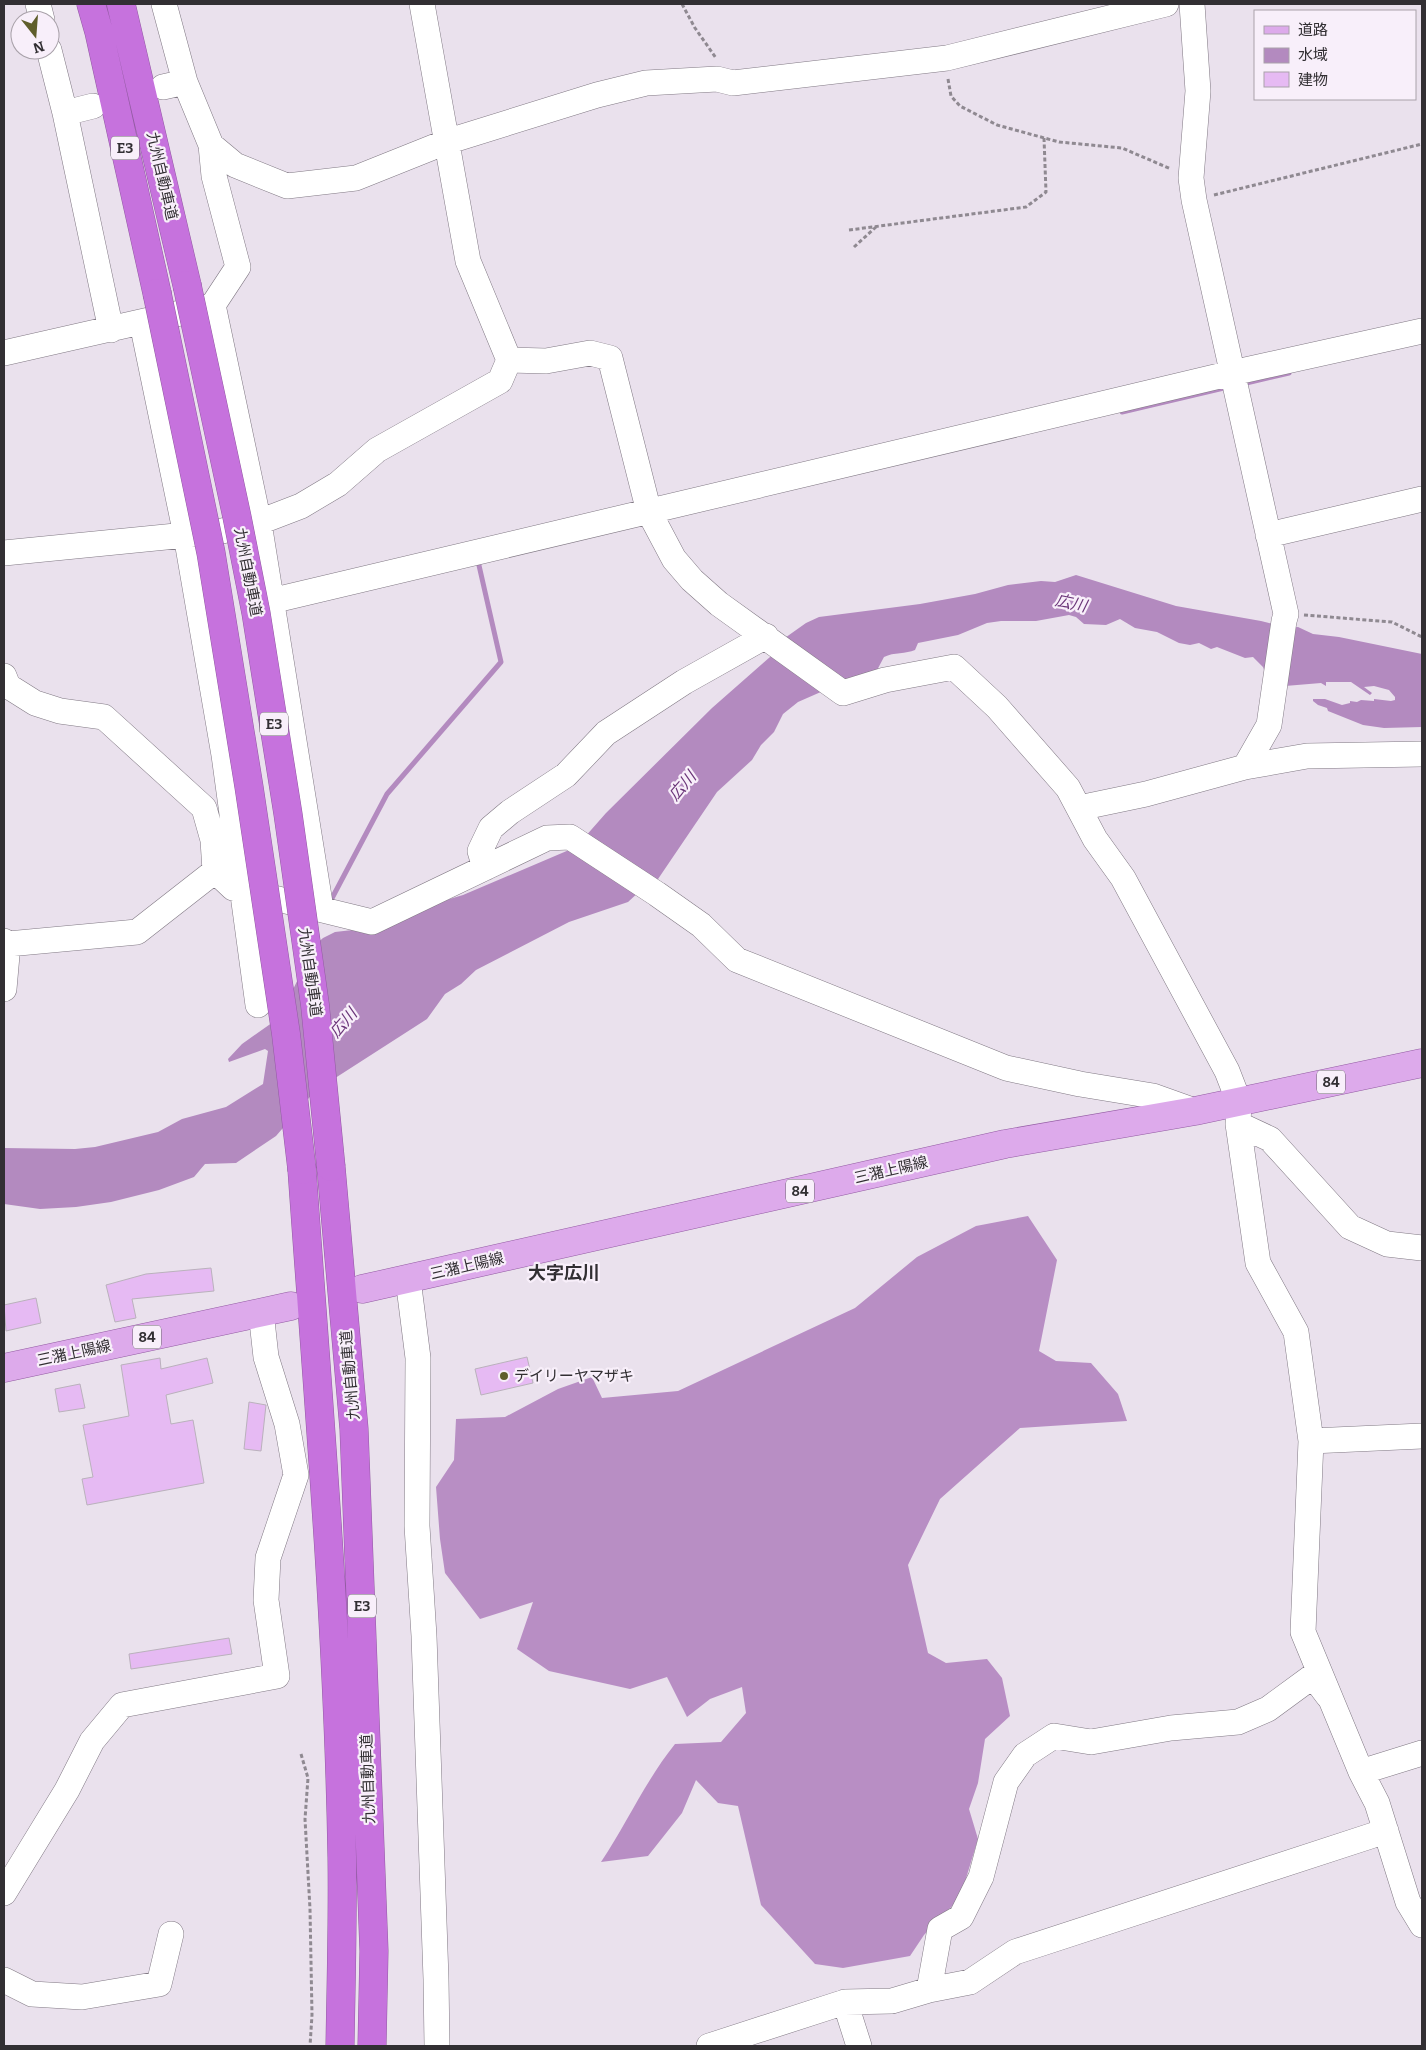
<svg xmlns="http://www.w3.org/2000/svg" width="1426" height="2050" font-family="Bitter,'Noto Sans JP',serif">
<rect width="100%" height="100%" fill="#eae1ed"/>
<path fill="#b88ec4" d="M1028 1216 1057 1260 1039 1351 1056 1361 1091 1363 1118 1394 1127 1421 1020 1428 940 1499 908 1565 928 1653 946 1663 987 1659 1002 1678 1010 1716 985 1739 978 1783 969 1809 978 1839 960 1898 924 1935 910 1956 843 1968 815 1964 761 1905 738 1806 718 1803 696 1780 682 1813 648 1856 601 1862C627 1823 646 1780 675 1744L721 1742 746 1713 742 1687 710 1699 687 1717 667 1677 630 1689 549 1671 517 1649 533 1602 480 1619 445 1573 440 1539 436 1487 454 1460 456 1419 505 1417 558 1389 592 1377 602 1398 678 1391 855 1308 917 1257 976 1226Z"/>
<path fill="#b38abf" d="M1076 575 1176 606 1261 621 1288 628 1298 627 1313 634 1339 637 1422 654V727L1384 728 1363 725 1328 711 1327 708 1318 705 1313 701V699H1325L1342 705 1350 703V701L1357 702 1361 700 1374 701V699L1391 701 1395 700V697L1389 690 1374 686 1364 687 1372 693 1370 695 1351 682H1326V686L1321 683 1285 686 1265 673 1263 667 1253 657 1245 658 1217 647 1211 649 1199 643 1190 645 1179 643 1157 632 1135 628 1120 619 1106 625 1084 624 1076 617 1069 615 1036 621H1001L987 623 958 635 918 643 915 650C906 654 894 652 884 657L876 672 839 684 798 702 783 714 774 732 761 745 752 760 717 792 656 882 641 890 628 902 569 922 476 970 461 984 445 994 427 1019 315 1091 276 1136 236 1163 205 1164 194 1177 159 1190 111 1202 76 1207 40 1209 4 1204V1148L75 1149 95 1147 158 1132 182 1119 226 1107 263 1084 268 1051 265 1049 229 1062 228 1059 242 1044 276 1020 285 1006 314 946 323 938 335 932 370 928 426 906 463 895 569 850 584 838 606 813 712 708 770 657 782 640 806 623 819 617 920 604 975 594 1008 585 1041 581 1055 582Z"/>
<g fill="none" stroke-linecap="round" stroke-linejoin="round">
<path stroke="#b38abf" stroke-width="5" d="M1242 384 1289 373
M1122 412 1228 387
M330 902 387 794 501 662 478 561"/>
</g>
<path fill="#e6baf3" stroke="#bab1bc" d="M211 1268 214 1291 132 1299 136 1318 115 1322 106 1285 146 1274Z
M36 1298 41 1323 6 1331 4 1305Z
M527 1357 533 1383 481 1395 475 1369Z
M160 1358 161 1369 207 1358 213 1383 166 1395 171 1424 193 1420 204 1483 87 1505 82 1479 93 1477 83 1425 129 1416 121 1365Z
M80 1384 85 1408 59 1412 55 1389Z
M249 1402 266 1405 261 1451 244 1449Z
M229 1638 232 1654 131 1669 129 1654Z"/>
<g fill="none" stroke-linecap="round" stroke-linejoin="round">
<defs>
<path id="minor" d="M38 4 42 20
M164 4 185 82 211 145 235 165 287 186 356 178 446 142 597 95 646 83 717 79 733 83 947 58 1166 4
M49 50 65 113 111 330
M163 87 185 82
M65 113 93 106
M211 145 214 176 238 267 213 305 259 523 321 909
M142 323 186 535 224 755 258 1005
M4 353 211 306
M509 360 546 361 590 353 610 358 649 512 674 559 692 580 719 604 843 693 885 680 954 667 997 707 1068 788 1095 839 1123 878 1227 1071 1239 1102 1238 1124 1258 1263 1296 1332 1311 1441 1303 1632 1361 1772 1377 1803 1408 1902 1422 1925
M1268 535 1422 499
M4 553 186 535 222 531 254 524 301 506 338 484 377 450 500 381 509 360 468 261 422 4
M271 601 1232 373 1422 331
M4 676 8 686 35 703 60 711 104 717 204 808 213 840 215 871 233 888 372 922 547 838 570 837 657 894 701 925 737 960 1006 1068 1080 1084 1153 1096 1195 1111
M1245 767 1307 756 1422 754
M1079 808 1146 794 1245 767 1269 725 1284 621 1286 614 1194 200 1191 178 1198 91 1192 4
M485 868 480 851 491 828 510 812 566 775 606 733 684 682 766 636
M4 941 8 944 137 932 215 871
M4 989 8 944
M1238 1124 1270 1139 1350 1227 1387 1244 1422 1248
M408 1279 418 1358 417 1526 424 1636 436 1979 437 2046
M1311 1441 1422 1436
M1361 1772 1422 1753
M4 1893 67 1790 92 1741 122 1705 277 1676 266 1600 268 1558 296 1475 287 1424 266 1357 261 1312
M4 1980 32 1994 82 1997 159 1984 171 1934
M929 1990 940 1929 961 1917 981 1877 1006 1782 1025 1755 1054 1736 1091 1742 1171 1728 1238 1722 1268 1709 1313 1676 1328 1696
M845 2002 859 2046
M709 2046 845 2002 892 2001 929 1990 970 1982 1015 1952 1386 1831"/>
<path id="major" d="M362 1289 1005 1144 1195 1111 1422 1063
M4 1368 291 1306"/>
<path id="highway" d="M91 4 99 32 157 293
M121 4 187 285
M331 1167 354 1429 374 1951 372 2046
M302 1170C318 1399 338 1628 342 1857 343 1920 341 1983 340 2046"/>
</defs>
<use href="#minor" stroke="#817984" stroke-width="26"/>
<use href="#major" stroke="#925ba2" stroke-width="29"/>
<use href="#highway" stroke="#925ba2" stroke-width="29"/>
<path stroke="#8f8991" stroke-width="3" stroke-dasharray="4 2.5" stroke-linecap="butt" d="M682 4 695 28 716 58
M948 79 951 96 960 106 997 125 1059 142 1122 148 1171 169
M1214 195 1422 144
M849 230 1026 207 1046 192 1044 138
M854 247 876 227
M1304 615 1392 622 1422 637
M301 1754 308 1778 305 1819 310 1909 312 2015 310 2046"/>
<use href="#minor" stroke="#fff" stroke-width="25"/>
<use href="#major" stroke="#ddaaeb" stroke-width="28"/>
<use href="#highway" stroke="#c672dd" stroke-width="28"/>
<defs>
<path id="highway-bridge" d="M187 285 237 517 256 613 288 814 315 1005 331 1167
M157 293 211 553 249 787 286 1034 302 1170"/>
</defs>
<use href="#highway-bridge" stroke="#925ba2" stroke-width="29" stroke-linecap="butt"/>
<use href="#highway-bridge" stroke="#c672dd" stroke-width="28"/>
</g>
<circle fill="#5f5e2b" stroke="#f8effa" stroke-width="2" cx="504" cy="1376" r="5"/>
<g text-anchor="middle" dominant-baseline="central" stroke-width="4.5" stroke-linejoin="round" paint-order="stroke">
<g fill="#f8effa" stroke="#6d696f" stroke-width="1">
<rect x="111" y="136.5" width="28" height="23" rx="4"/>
<rect x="260" y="712.5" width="28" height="23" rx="4"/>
<rect x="1317" y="1070.5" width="28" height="23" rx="4"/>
<rect x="786" y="1179.5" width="28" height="23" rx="4"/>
<rect x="133" y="1325.5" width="28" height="23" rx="4"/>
<rect x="348" y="1594.5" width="28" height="23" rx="4"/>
</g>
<g font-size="14" font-weight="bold" fill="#322f33">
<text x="125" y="148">E3</text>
<text x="274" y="724">E3</text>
<text x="1331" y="1082">84</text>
<text x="800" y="1191">84</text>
<text x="147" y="1337">84</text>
<text x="362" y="1606">E3</text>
</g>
<g font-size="15" fill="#322f33" stroke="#f8effa">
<text transform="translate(162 176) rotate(77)">九州自動車道</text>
<text transform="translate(248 572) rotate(79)">九州自動車道</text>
<text transform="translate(310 972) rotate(82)">九州自動車道</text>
<text transform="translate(891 1170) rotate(-13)">三潴上陽線</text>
<text transform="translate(467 1266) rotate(-13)">三潴上陽線</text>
<text transform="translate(74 1353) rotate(-12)">三潴上陽線</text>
<text transform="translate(350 1375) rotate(-95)">九州自動車道</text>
<text transform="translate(368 1779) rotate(-92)">九州自動車道</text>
</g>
<g font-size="15" fill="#322f33" stroke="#f8effa" text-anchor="start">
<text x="514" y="1376">デイリーヤマザキ</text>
</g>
<g font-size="16" font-style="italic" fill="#6b3679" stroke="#f8effa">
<text transform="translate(1071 603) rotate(12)">広川</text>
<text transform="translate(682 786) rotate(-49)">広川</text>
<text transform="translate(343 1023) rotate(-49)">広川</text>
</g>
<g font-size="18" font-weight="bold" fill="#322f33" stroke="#f8effa">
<text x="564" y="1273">大字広川</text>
</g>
</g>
<rect width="1426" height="2050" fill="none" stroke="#322f33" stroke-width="10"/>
<rect x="1254" y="10" width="162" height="90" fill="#f8effa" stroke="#a9a2aa"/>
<rect x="1264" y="26" width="25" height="8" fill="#ddaaeb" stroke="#a9a2aa"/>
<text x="1298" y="35" font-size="15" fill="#322f33">道路</text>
<rect x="1264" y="48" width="25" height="15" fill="#b38abf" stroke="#a9a2aa"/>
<text x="1298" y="60" font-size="15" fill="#322f33">水域</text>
<rect x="1264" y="72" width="25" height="15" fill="#e6baf3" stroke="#a9a2aa"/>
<text x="1298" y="85" font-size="15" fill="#322f33">建物</text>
<g transform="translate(35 35) rotate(163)"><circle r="24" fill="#f8effa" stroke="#a9a2aa"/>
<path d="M0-4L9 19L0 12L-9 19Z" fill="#5f5e2b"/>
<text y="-8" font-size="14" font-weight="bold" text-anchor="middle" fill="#322f33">N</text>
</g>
</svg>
